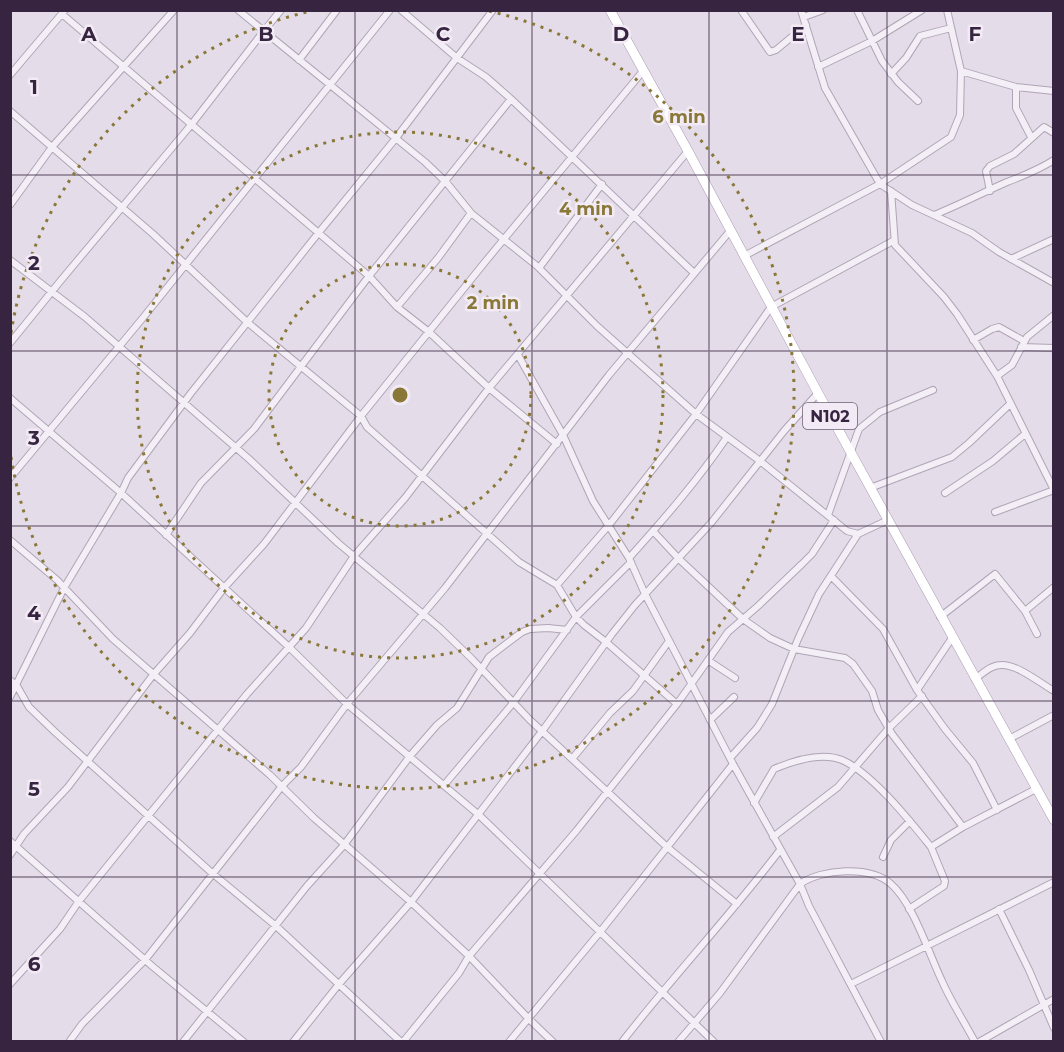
<svg xmlns="http://www.w3.org/2000/svg" width="1064" height="1052" font-family="Montserrat,sans-serif">
<rect width="100%" height="100%" fill="#e4dce8"/>
<g fill="none" stroke-linecap="round" stroke-linejoin="round">
<defs>
<path id="minor" d="M238 10 425 162 446 182 471 213 537 266 597 326 696 414 760 461 847 531 858 534 888 520
M401 10 457 58 486 77 511 99 694 273
M741 10 770 52 776 50 806 25
M801 10 825 88 880 184 912 205 972 233 999 252 1054 283
M857 10 882 61 898 82 918 101
M62 14 369 276 397 307 429 332 489 388 557 444
M804 17 823 10
M299 60 337 10
M818 67 872 41 922 10
M961 71 1016 87 1054 91
M891 74 906 58 920 36 951 28
M10 75 65 10
M1016 87V108L1031 137
M10 111 153 234 247 322 361 416 367 427 519 562 557 585 576 617 584 625 606 642 677 704
M891 191 895 245 944 297 957 314 997 376 1054 490
M990 191 986 171 990 166 1014 154 1044 127 1054 133
M10 205 52 147 174 10
M934 215C959 205 982 193 1007 182 1023 176 1038 170 1054 160
M744 256 880 184 951 137 960 115 961 71 947 10
M1011 259 1054 239
M10 260 85 317 249 459 338 543 440 628 472 659 530 720 667 847 737 904
M539 268 602 184
M397 307 438 258 471 213
M973 340 992 329 999 327 1024 341
M10 343 62 279 191 125 263 32 281 10
M1021 347 1054 348
M518 355 563 435 593 501 629 558 645 594 733 764 800 884 809 906 881 1042
M997 376 1012 365 1027 337 1054 315
M10 398 121 493 290 648 347 704 479 815 714 1042
M10 478 142 319 390 10
M870 488 952 457 969 443 1010 404
M945 493 993 461 1025 434
M995 512 1054 490
M828 515 859 429 880 412 933 390
M653 531 679 559 743 619 770 638 794 649 845 658 853 664 872 691 878 710 892 734 963 827
M166 535 201 483 254 429 369 276 511 99
M10 540 57 580 113 639 270 775 314 818 411 902 469 956 528 1018 553 1042
M629 558C664 519 698 480 727 437
M831 576 883 629 917 690 945 729 973 763 997 810
M557 585 609 525 696 414 771 307 893 241
M1025 611 1054 587
M940 617 995 574 1025 611 1037 634
M709 661 735 678
M975 679C983 673 991 665 1001 665 1017 664 1040 683 1054 691
M10 680 17 686 29 707 55 732 212 873 276 926 401 1042
M917 690 952 638
M10 697 64 588 121 493 128 478 191 393 316 236 396 138 493 10
M710 720 734 697
M1009 739 1054 715
M730 758 757 728 772 704 798 639 819 594 858 534
M572 759 610 713 633 691 669 641
M445 784 513 703 576 617 631 562
M754 803 774 769C793 761 822 752 842 760 872 773 910 821 931 847
M773 837 838 787 889 728 922 696
M10 841 152 966 244 1042
M10 855 24 834 68 787 153 675 190 633 224 588 264 544 361 416 485 262 643 71
M883 857 891 840 910 821
M909 909 944 886 945 881 931 847 963 827 1036 789
M999 909 1029 970 1054 1028
M10 984 60 929 79 901 247 694 306 628 354 556 405 498 489 388 688 151
M851 984 1054 882
M69 1042 82 1024 145 960 282 786 301 767 347 704 445 588 609 375 730 231
M183 1042 307 886 344 845 410 756 437 725 457 708 489 657 522 632 530 629 548 628 567 630
M293 1042 339 984 411 902 543 730 612 634 635 605 711 523 784 431 818 393
M403 1042 459 973 469 956 577 830 677 704 728 632 758 606 802 564 812 554 834 520
M509 1042 600 932 733 764
M622 1042C673 976 730 916 780 850
M678 1042 720 993 800 884C821 869 870 865 891 884 913 903 929 954 942 981 951 1002 964 1021 975 1042
M979 1042 1054 999"/>
<path id="primary" d="M610 10 688 151 818 393 1054 820"/>
</defs>
<use href="#minor" stroke="#b0a5b6" stroke-width="8"/>
<use href="#primary" stroke="#ab9ab5" stroke-width="10"/>
<use href="#minor" stroke="#f4eff6" stroke-width="6"/>
<use href="#primary" stroke="#fff" stroke-width="9"/>
</g>
<path fill="none" stroke="#372440" stroke-width="1.5" stroke-opacity="0.55" d="M177 10V1042M355 10V1042M532 10V1042M709 10V1042M887 10V1042M10 175H1054M10 351H1054M10 526H1054M10 701H1054M10 877H1054"/>
<g fill="none" stroke="#8a7838" stroke-width="3" stroke-dasharray="3 6">
<circle cx="400" cy="395" r="131"/>
<circle cx="400" cy="395" r="263"/>
<path d="M11 333A394 394 0 0 1 311 11M489 11A394 394 0 1 1 11 457"/>
</g>
<g text-anchor="middle" dominant-baseline="central" stroke-width="5" stroke-linejoin="round" paint-order="stroke">
<rect fill="#f2ebf5" stroke="#6f6076" stroke-width="1.5" x="803" y="403" width="54" height="26" rx="4.5"/>
<g font-size="16" font-weight="bold" fill="#372440">
<text x="830" y="416">N102</text>
</g>
</g>
<g font-size="20" text-anchor="middle" font-weight="bold" fill="#372440" stroke="#f2ebf5" stroke-width="5" stroke-linejoin="round" paint-order="stroke">
<text x="89" y="41">A</text>
<text x="266" y="41">B</text>
<text x="443" y="41">C</text>
<text x="621" y="41">D</text>
<text x="798" y="41">E</text>
<text x="975" y="41">F</text>
<text x="34" y="94">1</text>
<text x="34" y="270">2</text>
<text x="34" y="445">3</text>
<text x="34" y="620">4</text>
<text x="34" y="796">5</text>
<text x="34" y="971">6</text>
</g>
<circle cx="400" cy="395" r="9" fill="#8a7838" stroke="#f2ebf5" stroke-width="3"/>
<g font-size="18" text-anchor="middle" font-weight="bold" fill="#8a7838" stroke="#f2ebf5" stroke-width="5" stroke-linejoin="round" paint-order="stroke">
<text x="679" y="123">6 min</text>
<text x="586" y="215">4 min</text>
<text x="493" y="309">2 min</text>
</g>
<rect width="1064" height="1052" fill="none" stroke="#372440" stroke-width="24"/>
</svg>
